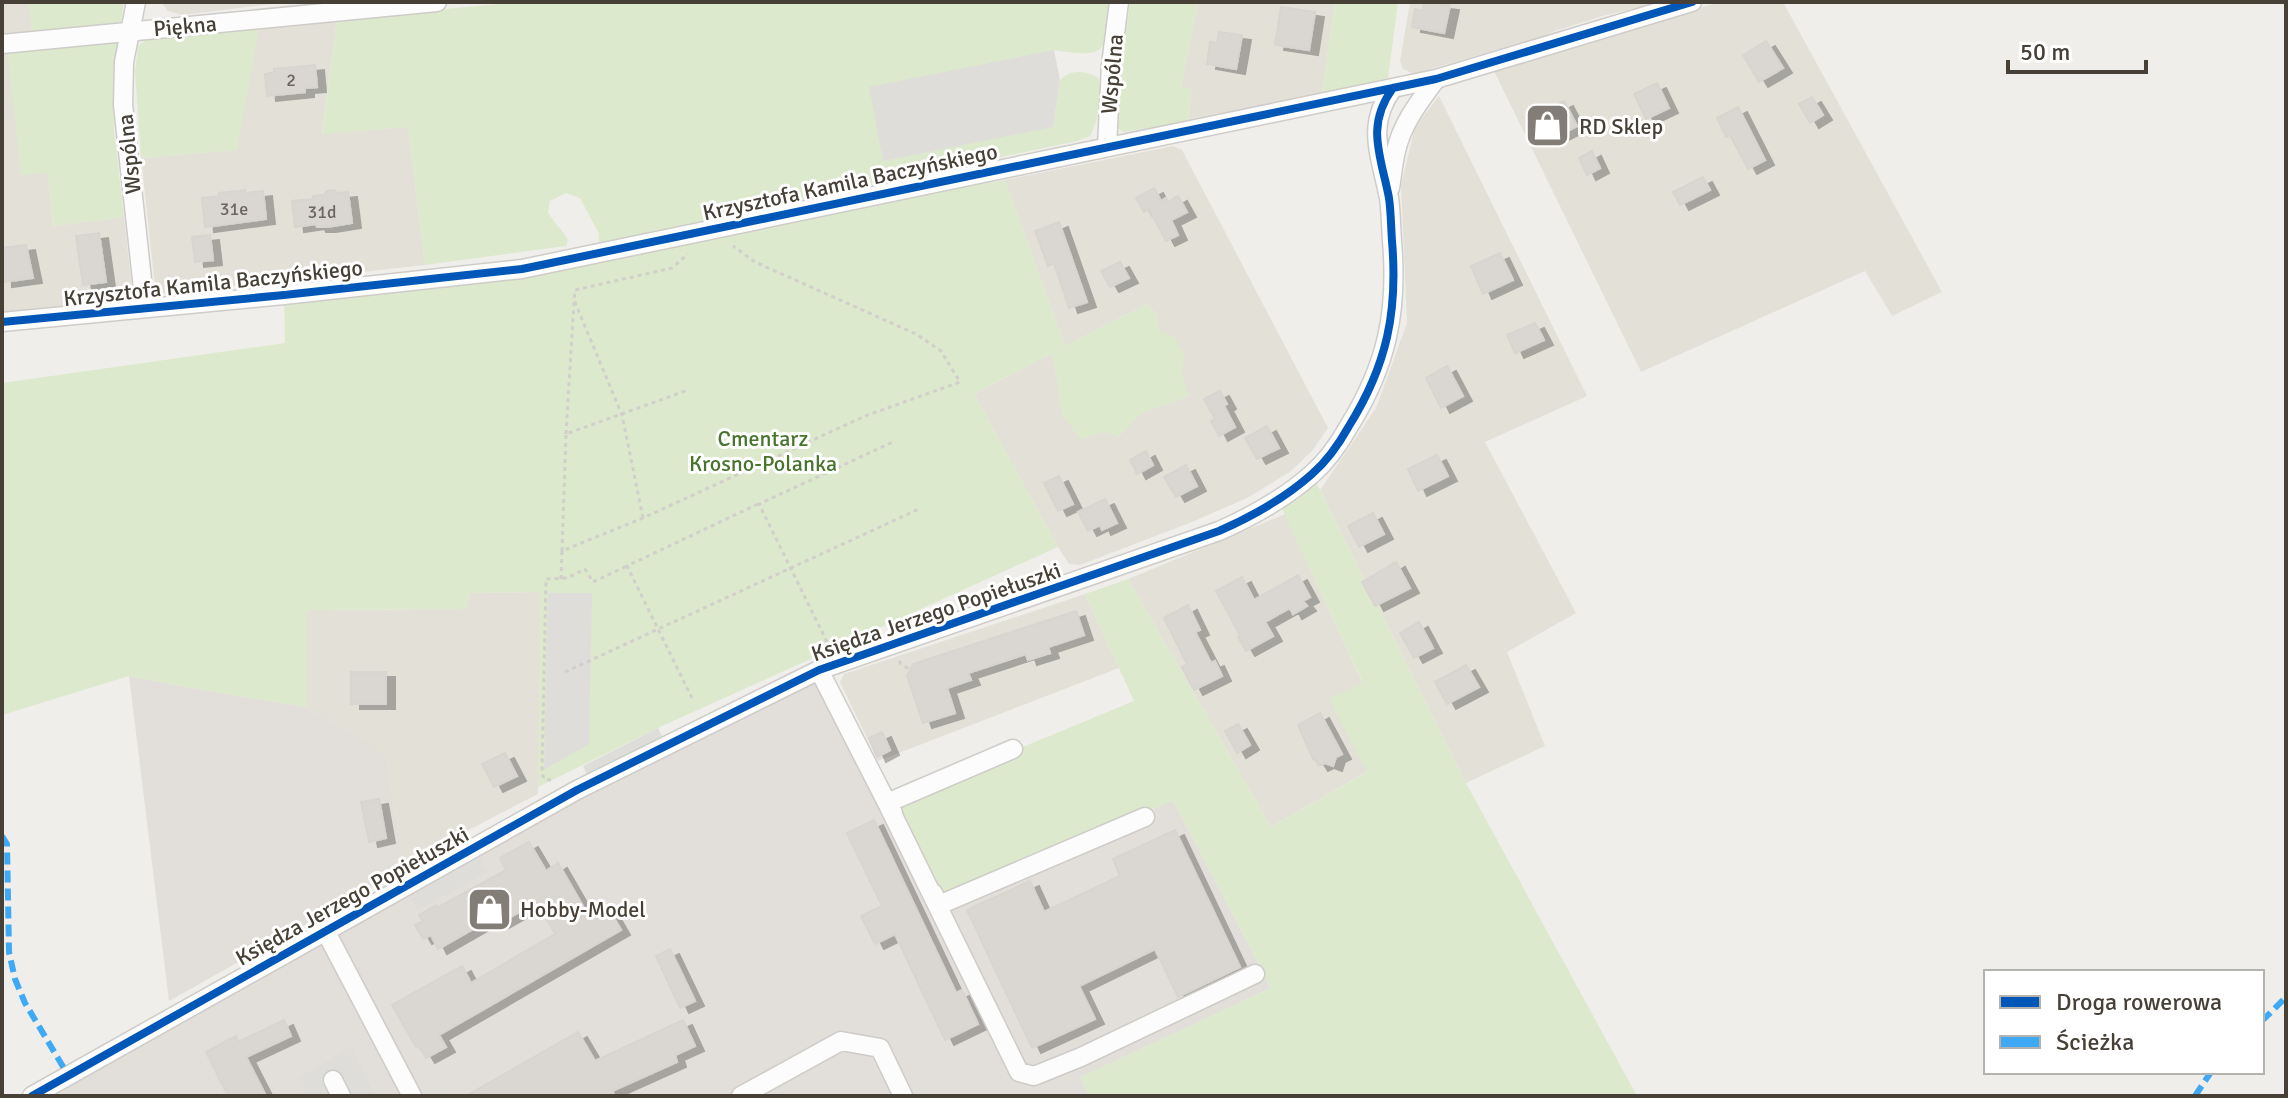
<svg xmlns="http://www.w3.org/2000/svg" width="2288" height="1098" font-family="Signika,sans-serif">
<defs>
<filter id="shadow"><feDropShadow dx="9" dy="5" stdDeviation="0" flood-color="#0004"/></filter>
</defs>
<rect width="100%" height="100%" fill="#f0eeeb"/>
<path fill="#e3e0d8" d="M2 2H29L32 34 2 37Z
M161 2H288L182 15 168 11Z
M1198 2H1335L1322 93 1189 119 1191 89 1181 88Z
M1410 2H1663L1606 15 1555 31 1526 44 1496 50 1414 74 1403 69 1400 61Z
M1720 2H1783L1942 292 1892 316 1865 271 1641 372 1493 69Z
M337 19 322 133 408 127 425 265 156 295 141 158 236 150 259 27Z
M7 46 48 172 53 226 124 217 132 289 125 299 2 313V47Z
M1439 96 1587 396 1485 442 1576 613 1507 652 1545 746 1466 783 1320 490 1376 408 1407 323 1401 185 1415 127Z
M1173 146 1182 150 1328 428 1312 451 1290 472 1247 498 1192 522 1080 565 1069 564 1058 547 974 394 1052 353 1057 378 1081 439 1104 431 1118 437 1141 413 1189 396 1159 332 1156 314 1147 304 1065 346 1005 180Z
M1285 514 1363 684 1330 699 1368 771 1271 827 1128 579Z
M541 592 538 794 465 832 405 869 385 755 307 707 306 610 466 609 470 593Z
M1085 594 1119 668 878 761 840 682 844 674Z"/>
<path fill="#e2deda" d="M819 670 939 905 1173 800 1271 988 1081 1077 1089 1096H32L326 932 419 866 525 819 577 790 626 777Z
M129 676 225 694 307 707 385 754 405 869 169 1001Z"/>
<path fill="#dde9cc" d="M29 2H124L120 27 32 34Z
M521 2H1111C1105 52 1109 59 1054 50L1053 127 1060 80C1071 69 1084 71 1098 77 1103 96 1099 119 1090 136L1077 141 599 243V234L580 198 566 193 550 201 548 213 568 239 566 246 425 265 408 127 322 134 337 19Z
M1130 2H1198L1181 88H1191L1189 119 1179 123 1124 132 1118 129 1115 112Z
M1335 2H1398L1388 78 1322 93Z
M259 27 237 150 141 158 135 72 138 46 148 38Z
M118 42 113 80 114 129 124 217 53 226 48 173 21 175 7 46Z
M1005 180 1065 346 1147 304 1156 314 1159 332 1174 336 1185 356 1181 373 1189 396 1142 413 1118 437 1104 432 1081 439 1061 414 1057 378 1052 353 974 394 1058 547 658 728 538 787 540 592 470 593 466 609 307 610V707L225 694 129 676 2 715V383L285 343 284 295 522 269 870 203Z
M1312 474 1466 783 1637 1096H1089L1080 1077 1271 988 1173 800 939 905 887 803 1134 701 1085 594 1128 579 1271 827 1367 772 1329 699 1363 683 1278 500Z"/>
<path fill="#dfddda" d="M1054 50 1060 80 1053 127 883 161 869 87Z
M548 593H592L589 744 544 770Z
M658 728 664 740 589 778 583 766Z
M478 857 487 872 418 911 409 895Z
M351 1047 375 1096H305L298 1078Z"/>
<path fill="#dad7d3" stroke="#d8d5d0" stroke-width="2" filter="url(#shadow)" d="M1424 2 1450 5 1444 33 1412 27 1415 9 1423 11Z
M1281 7 1315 12 1309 50 1275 45Z
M1219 32 1242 35 1236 69 1207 64 1210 42 1217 43Z
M1766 41 1783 68 1759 82 1743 55Z
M315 65 317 87 305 88V92L267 96 265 74 274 72V69Z
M1657 83 1669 108 1646 119 1634 94Z
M1812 97 1823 115 1810 123 1799 104Z
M1564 101 1577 126 1548 141 1535 116Z
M1738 107 1765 160 1748 169 1730 135 1726 137 1717 118Z
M1592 151 1600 168 1587 175 1579 158Z
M1703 177 1710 190 1680 205 1673 192Z
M1154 188 1161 201 1166 198 1168 202 1178 196 1187 212 1171 220 1178 235 1166 241 1149 209 1144 212 1136 198Z
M245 190 246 193 263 191 266 219 205 227 202 198 219 196V193Z
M334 190 337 193 348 192 352 223 327 227H317L316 224 295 227 292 201 313 199V196L324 195 327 191Z
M1059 222 1087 302 1069 308 1054 263 1048 266 1035 231Z
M99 233 106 282 83 285 76 236Z
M210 235 213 260 195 262 192 237Z
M26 245 33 278 3 282 2 248Z
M1500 253 1513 280 1483 294 1471 266Z
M1120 262 1129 278 1110 287 1101 271Z
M1535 323 1544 340 1515 353 1507 335Z
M1447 366 1463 396 1441 408 1426 378Z
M1220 391 1227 404 1224 406 1235 427 1219 436 1211 421 1215 419 1204 399Z
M1267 426 1279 448 1257 459 1245 438Z
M1146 451 1153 465 1137 474 1130 460Z
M1437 455 1448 476 1418 491 1408 469Z
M1186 465 1197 486 1176 497 1164 477Z
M1059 476 1073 504 1058 511 1044 483Z
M1105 499 1117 523 1102 530 1100 525 1088 531 1078 512Z
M1373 513 1384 534 1359 547 1348 526Z
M1396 562 1410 588 1375 606 1362 582Z
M1298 575 1310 597 1303 601 1307 606 1293 614 1290 608 1265 622 1273 636 1246 651 1238 637 1240 635 1216 591 1242 577 1254 600Z
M1188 605 1200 630 1195 632 1211 663 1215 661 1222 676 1194 690 1182 667 1187 664 1164 618Z
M1076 611 1084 635 1048 647 1050 653 1028 660 1026 654 968 673 971 680 947 688 955 713 923 723 907 676 913 664Z
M1419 622 1433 648 1414 658 1400 633Z
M1466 665 1479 687 1447 704 1435 682Z
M351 672H386V704H351Z
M1320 713 1342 754 1336 757 1333 766 1325 763 1319 766 1314 758 1313 759 1298 725Z
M1238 724 1250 745 1237 753 1225 731Z
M882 732 890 750 877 757 869 738Z
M505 753 517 776 494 787 482 764Z
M379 799 386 838 369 842 361 802Z
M874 820 956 993 962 990 978 1024 945 1040 895 934 875 944 861 916 882 906 847 833Z
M1175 830 1240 967 1178 997 1155 949 1079 986 1095 1019 1032 1048 967 910 1030 881 1044 912 1120 876 1113 859Z
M529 842 546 871 558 863 588 915 606 904 621 930 439 1035 446 1047 426 1058 418 1045 416 1047 392 1005 462 966 471 983 555 934 537 902 500 923 496 916 438 949 431 935 423 939 415 925 423 921 419 915 436 905 437 908 506 870 500 858Z
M670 949 695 1001 680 1008 656 956Z
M284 1020 291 1036 246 1057 266 1096H228L206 1052 236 1036 238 1042Z
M683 1020 695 1046 675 1055 677 1062 612 1091 615 1096H466L578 1032 595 1061Z"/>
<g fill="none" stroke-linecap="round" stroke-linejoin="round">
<defs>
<path id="minor" d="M136 2 124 62 123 105 145 307
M2 44 437 2
M1107 147 1111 65 1119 2
M1390 188C1392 176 1393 163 1396 151 1402 123 1420 101 1436 79
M2 322 284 295 522 269 1436 79 1692 2
M819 670 887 803 1019 1072 1034 1076 1081 1057 1255 974
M893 813 887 803 1013 749
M933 893 939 905 1145 817
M326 932 412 1096
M333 1080 341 1096
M32 1096 577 790 819 670 1219 531C1253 516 1284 499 1312 474 1327 461 1339 444 1349 426 1387 365 1398 312 1392 241 1391 227 1391 212 1389 198 1381 156 1365 126 1393 88
M741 1096 841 1041 880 1048 903 1096"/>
</defs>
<use href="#minor" stroke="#ceccc8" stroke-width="21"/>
<path stroke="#d1cecb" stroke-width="3" stroke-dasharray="4 4" stroke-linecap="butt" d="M566 434 574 302
M643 518 622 415 574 300 575 290 672 268 688 254
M562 551 566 434 688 390
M561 579 562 551 643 518 865 416 960 382 941 351 916 334 755 262 733 246
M827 642 759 504 895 441
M899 661 901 664 912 671
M565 672 919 509
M692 698 627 566 758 504
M551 780 544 779 542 772 546 579 567 578 585 569 593 582 627 566"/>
<use href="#minor" stroke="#fdfcfc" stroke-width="18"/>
<path stroke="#3fa9f5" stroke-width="6" stroke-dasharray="12 6" stroke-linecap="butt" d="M2 836 7 844 9 952 15 979 25 1003 68 1075
M2262 1021 2286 997
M2195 1096 2211 1072"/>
<defs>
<path id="cycleway" d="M2 322 284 295 522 269 1436 79 1692 2
M32 1096 577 790 819 670 1219 531C1253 516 1284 499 1312 474 1327 461 1339 444 1349 426 1387 365 1398 312 1392 241 1391 227 1391 212 1389 198 1381 156 1365 126 1393 88"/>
</defs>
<use href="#cycleway" stroke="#fff" stroke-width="13"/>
<use href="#cycleway" stroke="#0057b8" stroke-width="8"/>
</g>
<defs>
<symbol id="shop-square" viewBox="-11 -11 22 22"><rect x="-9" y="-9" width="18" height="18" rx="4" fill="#827d76" stroke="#fff"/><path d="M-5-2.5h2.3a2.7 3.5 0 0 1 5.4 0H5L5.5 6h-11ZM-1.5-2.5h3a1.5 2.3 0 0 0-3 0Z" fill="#fff"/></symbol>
</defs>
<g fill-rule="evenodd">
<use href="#shop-square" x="1522" y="100" width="51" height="51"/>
<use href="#shop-square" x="464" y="884" width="51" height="51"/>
</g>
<g text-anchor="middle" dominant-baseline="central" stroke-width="6" stroke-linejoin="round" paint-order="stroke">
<g font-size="18" fill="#6c665f">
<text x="291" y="80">2</text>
<text x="234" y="209">31e</text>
<text x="322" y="212">31d</text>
</g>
<g font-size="22" fill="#464037" stroke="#fff">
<text transform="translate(185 26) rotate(-5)">Piękna</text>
<text transform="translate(1112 74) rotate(-85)">Wspólna</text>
<text transform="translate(129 154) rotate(-96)">Wspólna</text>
<text transform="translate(850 182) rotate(-12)">Krzysztofa Kamila Baczyńskiego</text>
<text transform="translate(213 283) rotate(-6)">Krzysztofa Kamila Baczyńskiego</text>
<text transform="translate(936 612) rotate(-19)">Księdza Jerzego Popiełuszki</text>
<text transform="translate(352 896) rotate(-29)">Księdza Jerzego Popiełuszki</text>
</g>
<g font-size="22" fill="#464037" stroke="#fff" text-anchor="start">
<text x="1579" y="126">RD Sklep</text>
<text x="520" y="909">Hobby-Model</text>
</g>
<g font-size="22" fill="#48742d" stroke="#fff">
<text x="763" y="438">Cmentarz<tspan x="763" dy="25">Krosno-Polanka</tspan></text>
</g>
</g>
<rect width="2288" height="1098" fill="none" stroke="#464037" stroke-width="8"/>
<rect x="1984" y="970" width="280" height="104" fill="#ffffff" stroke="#b5b3af" stroke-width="2"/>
<rect x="2000" y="996" width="40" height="12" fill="#0057b8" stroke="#b5b3af" stroke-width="2"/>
<text x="2056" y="1010" font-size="24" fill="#464037">Droga rowerowa</text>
<rect x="2000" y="1036" width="40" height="12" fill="#3fa9f5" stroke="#b5b3af" stroke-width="2"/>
<text x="2056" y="1050" font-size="24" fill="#464037">Ścieżka</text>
<path d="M2008 60v12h138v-12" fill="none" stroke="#464037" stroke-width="4"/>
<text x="2020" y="60" font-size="24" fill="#464037" stroke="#ffffff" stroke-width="6" paint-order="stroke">50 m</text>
</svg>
